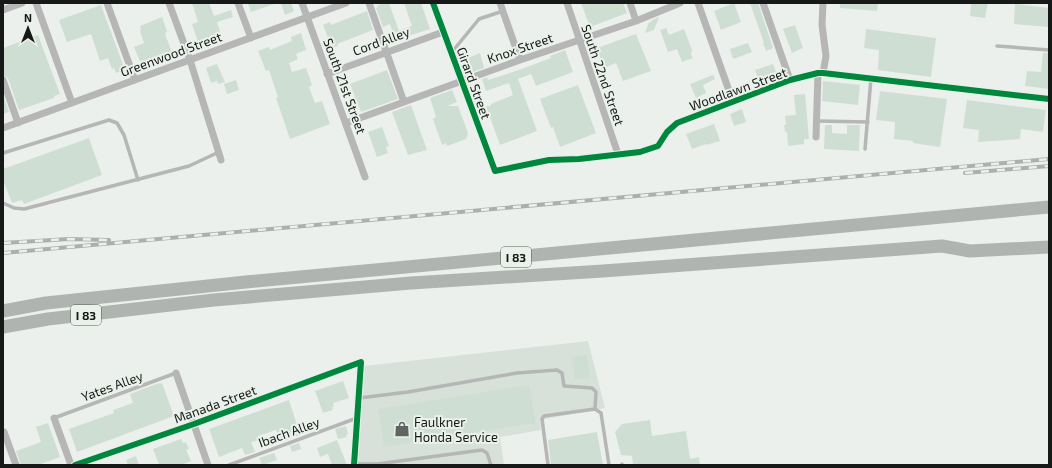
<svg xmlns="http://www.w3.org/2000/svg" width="1052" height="468" font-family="'Exo 2',sans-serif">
<rect width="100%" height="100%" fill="#ebf0ec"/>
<path fill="#d7e1da" d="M588 341 605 408 540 420 541 430 500 437 504 465H358L364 366Z"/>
<path fill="#cfded3" d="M192 3H209L214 16 231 10 233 17 217 22 222 37 199 45 192 24 198 22Z
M248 3H274V4L251 12Z
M281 3H291L294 11 285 15Z
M384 3H389L399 31 412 26 404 3H421L430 29 395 40 390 24 383 27 376 8 378 7 377 6Z
M581 3H623L627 13 590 27Z
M734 3 741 22 721 30 714 11Z
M750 3H758L773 48 766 51 763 43H764Z
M840 3H878L877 11 840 8Z
M971 3 978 4V3H988L985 18 970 16Z
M1015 4 1049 8V27L1014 24Z
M101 5 125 70 116 73 114 68 112 69 108 58 100 61 91 34 67 42 59 20Z
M367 11 373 30 337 44 338 46 332 48 323 25 330 22 331 25Z
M162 17 167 31 165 34 173 55 142 66 134 47 144 43 140 31 141 30 140 26Z
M659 17 654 30 645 33 649 22 650 23 652 20Z
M795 25 803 48 792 53 783 29Z
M666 28 669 35 684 29 692 50 691 54 693 58 682 62 677 49 668 52 660 30Z
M866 29 936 38 931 77 878 70 879 50 864 48Z
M301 33 306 50 296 54 298 59 289 63 292 72 306 68 312 85 309 87 315 103 322 101 330 124 290 139 276 98 278 97 269 70 266 71 258 51 269 47 270 50 292 41 291 37Z
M636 34 651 71 623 81 616 63 604 68 597 48Z
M38 35 60 94 54 96V98L19 110 8 78 3 75V48Z
M748 43 752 52 733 59 730 49Z
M565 50 573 72 536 86 531 74 518 79 537 131 500 145 486 106H491V104L513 95 509 83 486 91 482 79 487 77 488 80 519 70 551 58 550 56Z
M480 53 484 68 473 72 468 58Z
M1043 53H1049V89L1025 86 1027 71 1041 72Z
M217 64 225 82 218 84 217 81 211 83 206 68Z
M773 64 776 72 758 78 755 70Z
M387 70 398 99 361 112 350 84Z
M713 75 715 79 703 85 706 93 696 98 690 84Z
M236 80 239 90 227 94 224 84Z
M823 81 860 85 858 105 822 101Z
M578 85 596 133 560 147 553 127 551 128 540 99Z
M452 90 457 102 447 106H458L468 133 466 139 447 146 446 143 442 145 433 119 436 117 430 98Z
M880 91 947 99 940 147 913 143V141L894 139 895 122 876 120Z
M805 94 809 139H804V144L788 146 787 132H785L784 125H786L785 116 796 115 794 95Z
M3 95 9 112 3 114Z
M967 100 1046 110 1043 132 1021 129 1020 139 978 142 979 130 963 128Z
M411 105 427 150 408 155 392 112Z
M742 109 746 122 734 126 730 114Z
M714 124 720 141 706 145V144L692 149 686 134Z
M825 125H832V133L847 134V125H860L859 151 824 149Z
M382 127 389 146 386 147 388 153 377 157 368 132Z
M89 138 102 175 24 204 22 200 12 203 3 180V169Z
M587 355 590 378 575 380 572 357Z
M343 381 349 398 333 403 334 407H332L333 410 323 413 315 391Z
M159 383V384L162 383 174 416 77 452 69 429 114 413 113 410 133 403 130 394Z
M529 385 536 423 384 447 378 409Z
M289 400 300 435 281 442 276 430 258 436 259 440 251 442 255 452 245 455 242 448 219 457 209 429Z
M650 420 652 436 686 431 690 459 699 457 700 465H633L632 456 621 455 615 432 622 424Z
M48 423 60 457 38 465H21L16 451 41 442 36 427Z
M346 426 348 434 346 435 347 437 338 439 335 429Z
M597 432 603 465H551L548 440Z
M181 439 183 443 186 442 189 449 186 450 191 461 181 465H159L153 449Z
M337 440 347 465H332L328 454 320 457 317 448Z
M299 443 301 449 292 452 290 446Z
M274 453 277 460 262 465 259 458Z
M136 456 139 465H128L126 460Z"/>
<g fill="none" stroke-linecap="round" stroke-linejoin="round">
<path stroke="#b5b6b5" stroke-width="3.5" d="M997 46 1049 50
M452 52 479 19 503 11
M817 121 868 122
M865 149 871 78
M3 153 109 120 117 123 124 135 138 180
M3 203 14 208 24 209 189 166 219 152
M359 398 408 392 517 373 557 370 562 373 564 386 592 388 596 392 595 409
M54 418 176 373
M354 464H377L482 450 487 453 491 465
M622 464V465
M229 465 357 418
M548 465 542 419 544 416 595 409 601 413 609 465"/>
<path stroke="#b5b6b5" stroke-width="7" d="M36 3 72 103
M107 3 135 80
M169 3 190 60 221 160
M238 3 251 38
M302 3 365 177
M369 3 404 102
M433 3 495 171 549 160 579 159 640 152 658 146 667 132 677 123 790 80 818 73H823L1049 99
M500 3 520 60
M567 3 618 154
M630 3 636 21
M698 3 733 102
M763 3 790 80
M3 10 22 3
M823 73 826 56 822 25 823 3
M327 74 443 32
M3 80 18 123
M346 123 520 60 636 21 680 3
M3 128 346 3
M816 137 818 73
M176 373 208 465
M54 418 71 465
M4 432 16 465
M75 465 194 424 361 362 354 465"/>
<path stroke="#b0b4b0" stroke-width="13" d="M3 311 46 303 246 282 1049 207
M3 327 48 319 214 300 411 283 603 271 942 246 970 251 1049 247"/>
<defs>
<path id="rail" d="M965 173 1049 166
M3 243 69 239 109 240
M3 253 1049 159"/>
</defs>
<use href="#rail" stroke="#adafad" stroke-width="4"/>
<use href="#rail" stroke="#eaf1eb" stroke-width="2.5" stroke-dasharray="8" stroke-linecap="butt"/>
<defs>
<path id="cycleway" d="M433 3 495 171 549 160 579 159 640 152 658 146 667 132 677 123 790 80 818 73H823L1049 99
M75 465 194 424 361 362 354 465"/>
</defs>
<use href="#cycleway" stroke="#eaf1eb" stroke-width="8"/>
<use href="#cycleway" stroke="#00873e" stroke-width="6"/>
</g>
<defs>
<symbol id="shop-bare" viewBox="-9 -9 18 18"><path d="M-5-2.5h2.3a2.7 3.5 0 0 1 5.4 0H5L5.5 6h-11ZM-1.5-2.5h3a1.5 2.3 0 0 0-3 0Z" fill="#616462" stroke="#eaf1eb" stroke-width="2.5" paint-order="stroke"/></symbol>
</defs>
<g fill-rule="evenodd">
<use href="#shop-bare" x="391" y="418" width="22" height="22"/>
</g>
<g text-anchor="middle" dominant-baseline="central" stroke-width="4" stroke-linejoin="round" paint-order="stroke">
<g fill="#eaf1eb" stroke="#565a57" stroke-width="1">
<rect x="501" y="247" width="30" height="20" rx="3"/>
<rect x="71" y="305" width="30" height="20" rx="3"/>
</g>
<g font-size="12" font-weight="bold" fill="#161917">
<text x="516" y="257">I 83</text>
<text x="86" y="315">I 83</text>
</g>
<g font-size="13" fill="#161917" stroke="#eaf1eb">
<text transform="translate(381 41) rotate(-20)">Cord Alley</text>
<text transform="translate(520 48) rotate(-19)">Knox Street</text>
<text transform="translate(171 54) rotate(-20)">Greenwood Street</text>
<text transform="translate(603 75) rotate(71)">South 22nd Street</text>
<text transform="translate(474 83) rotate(70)">Girard Street</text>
<text transform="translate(345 86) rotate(70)">South 21st Street</text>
<text transform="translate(738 89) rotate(-20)">Woodlawn Street</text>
<text transform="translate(112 386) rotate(-20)">Yates Alley</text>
<text transform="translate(215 404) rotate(-20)">Manada Street</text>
<text transform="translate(289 432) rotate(-20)">Ibach Alley</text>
</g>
<g font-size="13" fill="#161917" stroke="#eaf1eb" text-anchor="start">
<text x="414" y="422">Faulkner<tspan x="414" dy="15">Honda Service</tspan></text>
</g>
</g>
<rect width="1052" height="468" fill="none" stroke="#161917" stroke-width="8"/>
<g transform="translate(28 28)" stroke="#eaf1eb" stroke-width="3" paint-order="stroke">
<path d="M0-3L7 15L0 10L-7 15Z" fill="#161917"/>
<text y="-6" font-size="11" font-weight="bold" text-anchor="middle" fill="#161917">N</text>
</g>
</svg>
